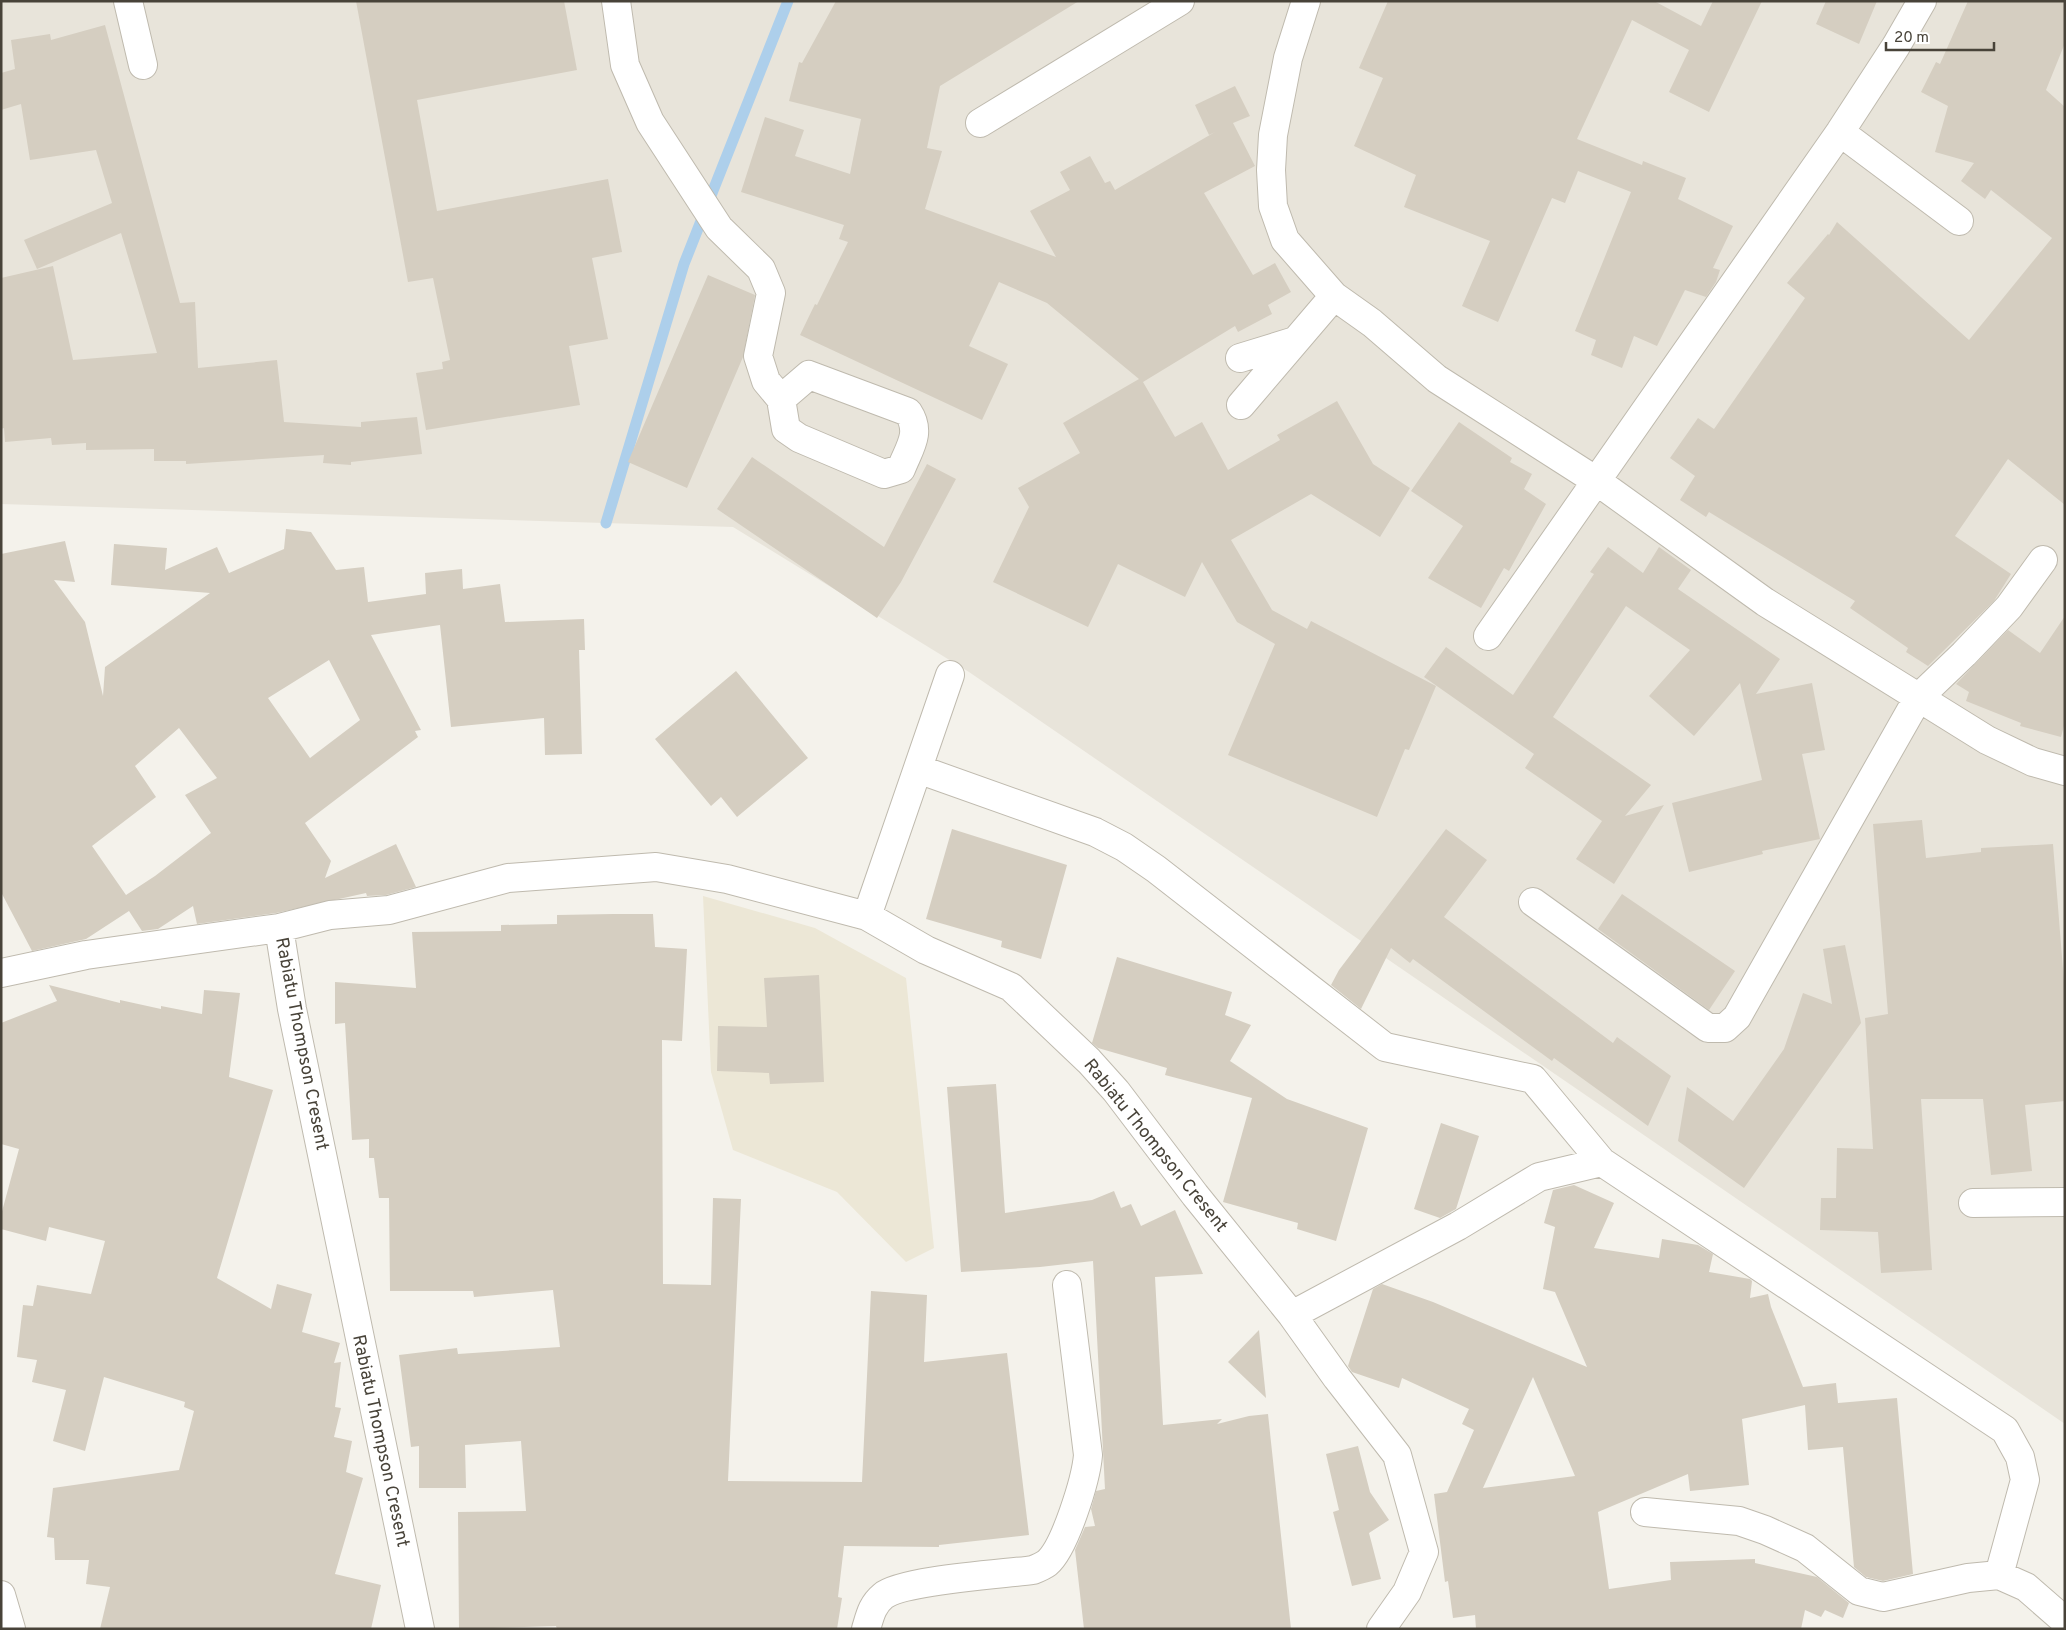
<svg xmlns="http://www.w3.org/2000/svg" width="2066" height="1630" font-family="Overpass,sans-serif">
<rect width="100%" height="100%" fill="#f4f2eb"/>
<path fill="#e8e4da" d="M1 1H2065V1424L969 672 733 527 1 504Z"/>
<path fill="#ece7d6" d="M703 896 815 928 906 978 934 1248 906 1262 837 1192 733 1150 711 1072Z"/>
<g fill="none" stroke-linecap="round" stroke-linejoin="round">
<path stroke="#adcfeb" stroke-width="11" d="M606 523 684 264 788 1"/>
</g>
<path fill="#d5cec1" fill-rule="evenodd" d="M356 1H564L577 70 417 100 437 211 608 179 622 252 592 258 608 339 569 346 580 405 426 430 416 373 443 369 442 362 450 360 433 278 408 282Z
M836 1H1079L940 86 927 148 942 151 925 209 1056 257 1030 211 1070 190 1060 172 1090 156 1105 183 1110 181 1115 190 1215 132 1209 135 1195 105 1235 86 1250 116 1233 123 1255 166 1204 193 1253 275 1275 263 1291 292 1268 305 1272 314 1238 332 1235 326 1143 382 1175 437 1202 422 1228 470 1280 440 1277 435 1337 401 1373 464 1410 488 1380 537 1311 494 1231 540 1272 610 1307 629 1311 621 1436 686 1409 750 1405 749 1377 817 1228 755 1275 644 1237 622 1202 562 1185 597 1118 564 1088 627 993 582 1029 507 1018 488 1080 453 1063 423 1139 379 1047 303 999 282 969 346 1008 364 982 420 800 335 815 304 817 305 848 242 839 239 844 225 741 192 765 117 804 130 795 156 850 174 861 119 789 101 799 62 802 63Z
M1388 1H1654L1701 26 1713 1H1762L1709 112 1669 92 1689 50 1632 20 1577 139 1642 165 1643 161 1686 178 1678 199 1733 226 1713 268 1720 270 1716 282 1706 297 1685 290 1657 346 1634 336 1622 368 1591 355 1596 340 1575 331 1631 192 1578 171 1565 203 1552 198 1498 322 1462 306 1490 241 1404 207 1416 175 1354 146 1383 78 1359 68Z
M1826 1H1877L1859 44 1816 24Z
M1968 1H2065V43L2046 90 2065 107V505L2008 459 1955 536 2011 574 1994 601 1928 666 1906 652 1908 648 1850 608 1855 601 1709 512 1706 517 1680 500 1695 476 1670 458 1698 418 1714 429 1805 298 1787 283 1828 234 1829 235 1837 222 1969 340 2052 238 1991 190 1985 199 1961 181 1974 163 1935 152 1948 106 1921 92 1936 62 1940 64Z
M105 25 180 303 195 302 198 368 277 360 284 422 361 427V422L417 417 422 454 351 462V465L323 463 324 455 186 464V461H154V449L86 450V443L52 445 51 438 5 442 4 428 1 429V278L53 266 73 360 157 353 121 233 37 269 24 240 112 203 96 150 30 160 21 104 1 110V73L15 69 11 40 50 34 51 40Z
M708 275 755 295 743 357 687 488 628 462Z
M1459 422 1512 458 1510 462 1532 474 1524 489 1546 504 1509 571 1504 568 1481 608 1428 578 1463 526 1411 491Z
M752 457 884 547 927 464 956 479 901 582 877 618 717 509Z
M286 529 311 532 336 570 364 567 368 602 426 594 425 573 462 569 463 589 500 584 505 622 584 619 585 650H579L582 754 545 755 544 718 451 727 440 625 371 635 421 730 415 731 418 737 305 823 331 861 325 878 396 844 416 887 386 895 367 896 366 893 276 913 197 924 193 906 158 929 142 931 129 911 86 939 32 951 1 892V554L65 541 75 582 54 580 85 622 103 696 105 667 210 593 111 585 114 544 167 548 165 570 217 547 229 573 284 549ZM329 660 360 720 310 758 268 698ZM179 728 217 778 185 795 211 833 155 876 126 895 92 846 156 797 135 766Z
M1608 547 1643 573 1659 547 1691 570 1678 589 1780 659 1756 694 1812 683 1825 750 1802 754 1820 839 1762 851 1763 854 1689 872 1672 803 1762 780 1740 683 1694 736 1649 696 1690 650 1626 606 1553 717 1651 785 1625 816 1664 805 1614 884 1576 859 1602 821 1525 768 1534 754 1424 677 1446 647 1513 695 1594 574 1590 572Z
M2065 616V722L2061 737 2020 726 2021 723 1966 701 1969 692 1956 684 2008 630 2040 653Z
M736 671 808 758 737 817 721 797 711 806 655 739Z
M1922 820 1926 858 1981 852V848L2053 844 2065 995V1101L2025 1105 2032 1171 1991 1175 1983 1099H1921L1932 1270 1881 1273 1878 1232 1820 1230 1821 1198H1836L1837 1148 1873 1149 1865 1018 1888 1014 1873 824Z
M952 829 1067 865 1041 959 1001 947 1002 941 926 919Z
M1446 829 1487 860 1444 917 1613 1043 1617 1037 1671 1076 1648 1126 1554 1058 1552 1061 1413 959 1410 963 1391 948 1361 1009 1331 985 1339 970Z
M1622 894 1735 971 1709 1010 1598 929Z
M613 914H653L655 947 687 949 682 1041 662 1040 663 1284 711 1285 713 1198 741 1199 728 1481 862 1482 871 1291 927 1295 924 1362 1007 1353 1029 1535 939 1545V1547L844 1546 838 1597 842 1598 837 1629H557L556 1626 459 1629 458 1512 526 1511 521 1441 465 1445 466 1488H419V1446L411 1447 399 1355 457 1348 458 1354 560 1347 553 1290 474 1297 473 1291H390L389 1198H379L374 1158H369V1139L352 1140 345 1023 335 1024V982L416 988 412 932 501 931V925L557 924V915Z
M1845 945 1861 1023 1744 1188 1678 1141 1687 1087 1733 1121 1784 1049 1803 993 1832 1004 1823 949Z
M1117 957 1232 992 1225 1015 1251 1025 1230 1061 1287 1099 1368 1128 1336 1241 1297 1229 1298 1223 1223 1202 1252 1098 1165 1075 1167 1068 1098 1048 1092 1043Z
M819 975 824 1082 770 1084 769 1073 717 1071 718 1026 767 1027 764 978Z
M49 985 120 1003V1000L161 1009V1006L202 1014 204 990 240 993 229 1077 273 1090 217 1278 271 1309 277 1284 312 1294 302 1332 340 1343 334 1363 341 1362 335 1407 341 1408 334 1437 352 1441 346 1472 363 1478 335 1574 381 1585 371 1629H100L110 1587 86 1584 89 1560H55L54 1538 47 1537 53 1488 179 1470 194 1411 184 1407 185 1402 104 1377 85 1451 53 1441 66 1390 32 1382 37 1360 17 1357 23 1305 33 1306 37 1285 91 1294 105 1241 49 1227 46 1241 1 1229V1215L19 1149 1 1144V1023L57 1001Z
M996 1084 1005 1213 1092 1200 1114 1191 1121 1208 1131 1204 1141 1226 1175 1210 1203 1274 1155 1277 1163 1425 1222 1419 1217 1424 1249 1416 1268 1414 1291 1629H1084L1075 1550 1085 1527 1095 1526 1091 1509 1096 1491 1105 1489 1093 1261 1040 1267 961 1272 947 1087Z
M1441 1123 1479 1136 1456 1209 1440 1218 1414 1209Z
M1574 1185 1614 1203 1594 1248 1659 1258 1662 1239 1698 1245 1713 1254 1709 1272 1750 1279 1752 1281 1750 1298 1768 1294 1771 1307 1803 1387 1836 1383 1838 1403 1897 1398 1913 1574 1883 1581 1866 1577 1854 1567 1843 1447 1808 1450 1805 1405 1742 1419 1749 1485 1690 1491 1688 1474 1598 1512 1609 1589 1671 1580 1670 1562 1755 1559V1563L1817 1577 1849 1603 1843 1618 1825 1610 1821 1617 1805 1610 1801 1629H1476L1475 1615 1453 1618 1448 1581 1445 1582 1434 1494 1447 1492 1474 1430 1462 1424 1469 1409 1402 1378 1399 1388 1352 1372 1348 1366 1373 1289 1382 1284 1433 1302 1587 1367 1555 1292 1543 1289 1555 1227 1544 1223 1553 1190ZM1533 1377 1575 1476 1483 1488Z
M1259 1330 1266 1398 1228 1362Z
M1358 1446 1370 1492 1389 1520 1369 1533 1381 1579 1352 1586 1333 1512 1339 1510 1326 1454Z"/>
<g fill="none" stroke-linecap="round" stroke-linejoin="round">
<defs>
<path id="minor" d="M128 1 143 65
M616 1 625 65 650 122 719 228 761 269 771 293 758 356 766 381 781 399 786 429 799 438 884 474 901 469C909 448 922 433 908 412L809 375 781 399
M1306 1 1288 58 1273 135 1271 170 1273 206 1285 240 1334 296 1372 323 1437 379 1598 482 1765 602 1987 740 2033 762 2065 771
M980 123 1180 1
M1840 132 1959 221
M1240 358 1295 341
M1241 405 1334 296
M1488 636 1840 132 1896 46 1922 1
M918 769 1095 832 1124 847 1156 869 1385 1047 1533 1079 1602 1162 2005 1430 2020 1457 2025 1480 1999 1575
M1533 902 1708 1028H1725L1737 1017 1918 698 1964 654 2009 607 2043 560
M867 916 950 675
M279 928 292 1009 420 1629
M1 973 86 955 279 928 330 915 389 910 508 878 656 867 727 879 867 916 926 950 1011 987 1089 1061 1116 1091 1195 1195 1292 1315 1337 1378 1397 1455 1424 1552 1407 1592 1381 1629
M1973 1203 2065 1202
M1292 1315 1458 1226 1539 1177 1602 1162
M1645 1512 1739 1521 1765 1530 1805 1548 1859 1591 1883 1597 1968 1578 1999 1575 2026 1587 2065 1621
M1 1595 11 1629
M866 1629C870 1616 872 1605 883 1596 902 1580 1004 1574 1033 1570 1038 1568 1043 1566 1047 1563 1065 1548 1086 1479 1088 1455L1067 1285"/>
</defs>
<use href="#minor" stroke="#bfbaae" stroke-width="30"/>
<use href="#minor" stroke="#fff" stroke-width="28"/>
</g>
<g text-anchor="middle" dominant-baseline="central" stroke-width="5" stroke-linejoin="round" paint-order="stroke">
<g font-size="18" fill="#484339" stroke="#fff">
<text transform="translate(301 1044) rotate(79)">Rabiatu Thompson Cresent</text>
<text transform="translate(1155 1146) rotate(51)">Rabiatu Thompson Cresent</text>
<text transform="translate(380 1441) rotate(78)">Rabiatu Thompson Cresent</text>
</g>
</g>
<rect width="2066" height="1630" fill="none" stroke="#484339" stroke-width="5"/>
<path d="M1886 42v8h108v-8" fill="none" stroke="#484339" stroke-width="2.5"/>
<text x="1894" y="42" font-size="15" fill="#484339" stroke="#ffffff" stroke-width="4" paint-order="stroke">20 m</text>
</svg>
